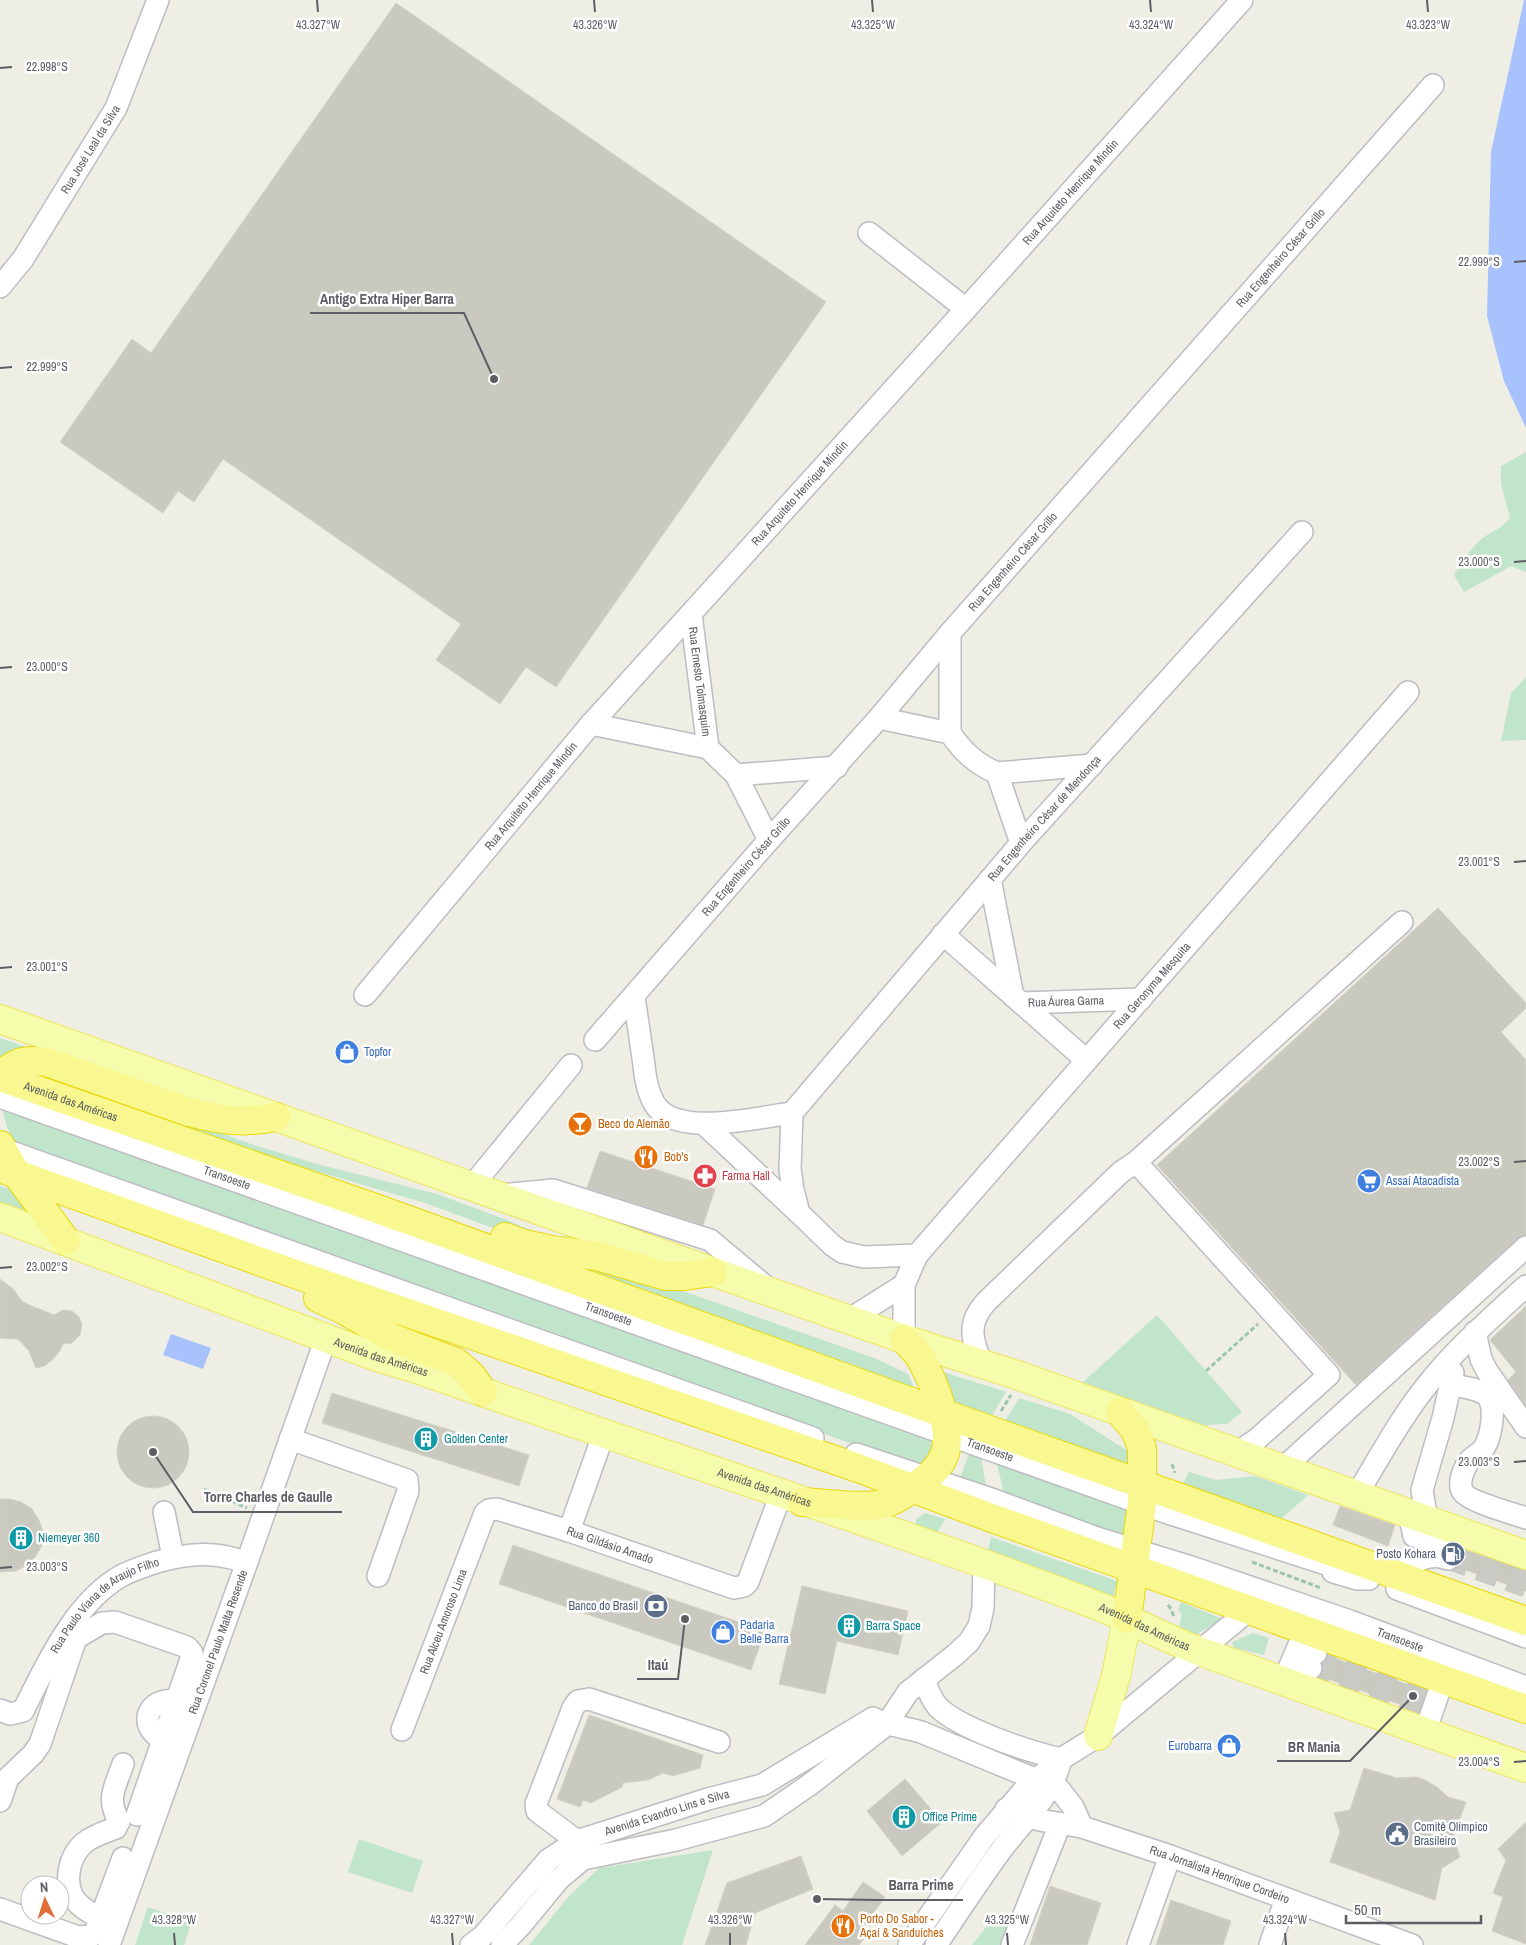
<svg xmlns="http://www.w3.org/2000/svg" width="1526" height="1945" font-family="'Archivo Narrow',sans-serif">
<rect width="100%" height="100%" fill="#eeeee4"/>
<path fill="#c1e5ca" d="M1526 452V572L1511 566 1464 592 1454 575C1462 562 1472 546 1484 537 1494 531 1503 527 1510 518L1501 484V466Z
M1526 677V740L1501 741 1511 693Z
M0 1038 35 1050 0 1060Z
M54 1074 251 1144 321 1165 437 1194 507 1220 564 1245 520 1238 425 1203 247 1151 33 1076Z
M4 1100 932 1439 931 1453 923 1469 19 1149C9 1133 1 1119 4 1100Z
M0 1186 12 1190 30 1214 0 1203Z
M541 1256 626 1271 877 1359 908 1374 914 1388Z
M1157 1315 1242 1412 1227 1424 1204 1425 1082 1383Z
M937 1370 1006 1392 991 1417 956 1403Z
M1019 1398 1070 1414 1134 1455 1132 1467 1005 1421Z
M969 1453 981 1456 987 1493 958 1484Z
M996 1460 1131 1504 1124 1542 1006 1501Z
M1189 1472 1216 1480 1255 1476 1308 1495 1281 1519 1182 1485Z
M925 1513 945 1519 936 1535 916 1530V1519Z
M991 1537 1117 1581 1113 1598 987 1554Z
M1181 1602 1223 1619 1194 1636 1179 1629 1182 1614 1178 1610Z
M1253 1633 1269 1638 1264 1655 1234 1648 1232 1642Z
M359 1839 423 1861 412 1893 348 1872Z
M713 1850 682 1945H529L570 1895 599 1868Z
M148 1907 192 1922 184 1945H135Z
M993 1918 1009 1922 1001 1945H972Z"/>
<path fill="#a7c2fc" d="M1524 0H1526V428L1504 381 1487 316 1491 152Z
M171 1334 211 1348 203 1369 163 1355Z"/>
<path fill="#c9c9c0" stroke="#d3d1c3" d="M396 3 826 302 556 687 526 667 500 704 436 660 461 624 223 459 194 502 178 491 163 513 60 442 132 339 151 353Z
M1438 908 1526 1003V1008L1501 1032 1526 1060V1235L1518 1238 1356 1385 1157 1165Z
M600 1151 715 1189 703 1225 587 1188Z
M0 1279 13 1289 22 1301 29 1305 54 1315 63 1310 72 1311 79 1317 82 1325 80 1335 72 1343 63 1344 59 1352 52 1360 44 1366 36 1368 29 1351 18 1339 0 1338Z
M1526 1306V1405L1508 1380 1516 1372 1490 1340Z
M332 1393 529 1455 519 1486 322 1423Z
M117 1452a36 36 0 1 1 72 0a36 36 0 1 1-72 0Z
M0 1499H9L21 1502 32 1509 39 1520 43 1532 42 1545 36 1556 27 1565 16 1571 0 1572Z
M1340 1506 1395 1525 1388 1546 1333 1525Z
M513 1545 765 1631 751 1670 499 1584Z
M1463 1549 1526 1570V1591L1457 1567Z
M802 1586 908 1611 898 1655 837 1641 825 1694 779 1684Z
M1328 1656 1426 1691 1419 1711 1320 1676 1323 1671 1322 1663Z
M589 1715 703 1755 700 1768 673 1776 663 1773 648 1780 623 1783 622 1787 591 1803 583 1800 580 1807 557 1799Z
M1364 1768 1397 1778 1416 1777 1423 1779 1437 1787 1448 1797 1466 1802 1453 1837 1460 1857 1442 1868 1435 1900 1330 1862 1340 1832 1334 1813 1350 1810Z
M905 1779 942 1822 902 1856 867 1811Z
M1526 1822V1944L1492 1931 1503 1897 1493 1893 1506 1860 1498 1849Z
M801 1856 813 1889 755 1913 746 1945H705L727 1883Z
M863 1882 885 1897 864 1926 870 1930 859 1945H805L835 1905 843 1911Z
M1050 1886 1101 1903 1087 1945H1030Z
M1171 1900 1231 1921 1223 1945H1156Z"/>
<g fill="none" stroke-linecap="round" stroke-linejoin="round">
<path stroke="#cacac4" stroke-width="21" stroke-dasharray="21 11" stroke-linecap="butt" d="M1448 1559 1526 1587
M1316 1653 1427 1693
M1311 1668 1421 1708"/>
<defs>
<g id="minor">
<path d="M869 233 966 309"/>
<path id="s1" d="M0 287 23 259 116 108 158 0"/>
<path id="s2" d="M691 614 708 748"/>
<path d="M879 718 950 733C963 752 976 764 997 773L1021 843"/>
<path d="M591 724 708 748 736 775 769 840"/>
<path d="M950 733V633"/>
<path d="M997 773 1092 765"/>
<path d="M736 775 837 767"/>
<path d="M990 879 1013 996"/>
<path d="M943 934 1086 1060"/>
<path id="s3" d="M365 995 591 724 966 309 1242 0"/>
<path d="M634 997C637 1017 640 1037 643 1058 645 1073 646 1089 654 1103 674 1139 758 1117 792 1113L790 1169 793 1190 799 1213 832 1245 842 1252 864 1257 917 1255"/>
<path id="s4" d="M1021 1003 1141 999"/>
<path id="s5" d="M595 1040 769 840 879 718 950 633 1433 85"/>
<path id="s6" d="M0 1097 988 1449 1168 1513 1348 1571"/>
<path id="s7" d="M792 1113 1021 843 1302 532"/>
<path d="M704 1124 799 1213"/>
<path d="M0 1148 813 1438"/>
<path d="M1136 1162 1329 1375 1256 1440 1236 1453"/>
<path d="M472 1186 571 1065"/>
<path d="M502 1195 553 1190 710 1240 765 1286"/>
<path d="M850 1319 904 1285"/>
<path d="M1475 1332 1481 1359 1487 1371 1526 1427"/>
<path id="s8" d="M904 1339V1285L917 1255 1408 692"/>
<path d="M982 1364C971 1339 967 1322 987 1301L1121 1172 1136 1162 1402 922"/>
<path d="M1451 1385C1462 1387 1479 1388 1487 1396 1497 1406 1491 1437 1484 1448 1481 1453 1474 1456 1470 1460 1464 1467 1457 1484 1463 1492 1468 1501 1514 1514 1526 1518"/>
<path d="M290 1439 407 1480 408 1491 378 1576"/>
<path id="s9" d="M856 1454 994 1500 1097 1538 1191 1567 1350 1621 1526 1687"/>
<path d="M1282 1469 1526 1247"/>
<path d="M1356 1496C1378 1460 1398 1422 1424 1389 1453 1351 1490 1319 1526 1286"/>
<path d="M164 1512 173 1557"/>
<path d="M1409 1514 1414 1536 1451 1550"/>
<path d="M1427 1520 1422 1490 1443 1418 1453 1373"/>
<path d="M569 1531 604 1433"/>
<path d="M1333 1572 1357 1579H1369"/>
<path d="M1397 1575C1412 1563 1428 1551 1448 1559"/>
<path d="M1397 1589 1526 1637"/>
<path d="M1299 1647 1316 1653"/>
<path d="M1293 1662 1311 1668"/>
<path d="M924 1679C927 1688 931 1699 938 1707 960 1729 1030 1752 1061 1759 1054 1794 1023 1821 1002 1849 979 1880 958 1913 936 1945"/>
<path d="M1283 1682 1305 1631"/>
<path id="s10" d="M0 1710 10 1714 23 1711C46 1665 75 1602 121 1576 132 1570 145 1566 157 1562 174 1557 195 1553 214 1555 225 1556 236 1559 247 1562"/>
<path id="s11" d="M402 1730 485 1513 489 1510 497 1509 569 1531 734 1588 744 1586 748 1582 781 1494"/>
<path d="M1425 1732 1443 1680"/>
<path d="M164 1740C136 1727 147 1696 177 1701"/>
<path d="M0 1801 8 1778 33 1754 40 1744 76 1638 102 1623 115 1622 187 1647 192 1653 190 1662 137 1815"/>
<path id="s12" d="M1006 1809 1027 1817 1045 1821 1082 1827 1170 1856 1412 1945"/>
<path d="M119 1822C106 1797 115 1788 123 1764"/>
<path d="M577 1841 537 1811 536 1804 573 1708 578 1701 589 1699 719 1742"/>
<path d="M0 1909 78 1937 91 1936 95 1933 123 1858"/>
<path d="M100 1918C92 1914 81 1908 75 1900 63 1883 69 1856 84 1843 94 1835 105 1832 116 1828"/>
<path id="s13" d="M109 1945 247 1562 326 1338"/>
<path id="s14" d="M471 1945 483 1936 548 1860 577 1841 708 1799 762 1785 873 1718C888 1726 904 1727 921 1732L1059 1789 1073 1807 1082 1827"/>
<path d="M502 1945 521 1925 559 1879 583 1859 676 1840 764 1816 812 1783 886 1725 908 1692 955 1655 969 1642 979 1626 983 1608 984 1565"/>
<path d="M909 1945 984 1837 1023 1791 1061 1759 1098 1736 1249 1610"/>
<path d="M1012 1945 1060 1824"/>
<path d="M1138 1945 1170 1856"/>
<path d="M1270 1945 1286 1899"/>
</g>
<g id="major">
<path d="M0 1019 713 1272 904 1339 1017 1375 1526 1555"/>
<path id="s15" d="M0 1217 377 1357 414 1368C638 1447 865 1518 1088 1602 1126 1616 1161 1637 1199 1651L1526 1768"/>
<path d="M1098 1736 1116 1676 1127 1619"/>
</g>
<g id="highway">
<path d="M0 1076C17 1061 25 1059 47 1062L189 1112C224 1121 241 1123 276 1117"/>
<path id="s16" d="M0 1077 375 1208 942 1413 1526 1621"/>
<path d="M0 1145 16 1173 66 1241"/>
<path d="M0 1168 295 1274 858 1468 989 1517 1526 1709"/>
<path d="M505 1237 524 1244 552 1250 597 1256 666 1276H684L713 1272"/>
<path d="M318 1298 344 1310 390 1337 456 1362 471 1375 483 1392"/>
<path d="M1120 1412 1135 1430 1142 1448V1503L1127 1619"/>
<path d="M802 1502C827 1503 853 1508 878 1505 891 1503 905 1494 915 1486 928 1478 940 1468 945 1453 953 1428 933 1381 921 1359 917 1352 909 1345 904 1339"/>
</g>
</defs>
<use href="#minor" stroke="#bcbcc2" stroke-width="24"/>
<use href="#major" stroke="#ece75f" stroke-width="30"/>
<use href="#highway" stroke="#e9d909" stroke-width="30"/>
<path stroke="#9bc5b1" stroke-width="3" stroke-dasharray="5 2.5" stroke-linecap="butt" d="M1206 1371 1258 1324
M1001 1411 1011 1395
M1172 1464 1175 1473
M204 1489 247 1508
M1252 1562 1321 1588
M1168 1605 1171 1609 1174 1617"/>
<use href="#minor" stroke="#fff" stroke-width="21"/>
<use href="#major" stroke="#f5fcab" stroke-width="28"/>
<use href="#highway" stroke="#f9f790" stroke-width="28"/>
</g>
<path fill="none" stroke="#5c5e64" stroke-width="2" d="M317 0 318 12M594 0 595 12M872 0 873 12M1150 0 1151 12M1427 0 1428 12M0 68 12 67M1514 262 1526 261M0 368 12 367M1514 562 1526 561M0 668 12 667M1514 862 1526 861M0 968 12 967M1514 1162 1526 1161M0 1268 12 1267M1514 1462 1526 1461M0 1568 12 1567M1514 1762 1526 1761M174 1933 175 1945M452 1933 453 1945M730 1933V1945M1007 1933 1008 1945M1285 1933 1286 1945"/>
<defs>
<symbol id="shop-disc" viewBox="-11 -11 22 22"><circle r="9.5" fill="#3f7fe0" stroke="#fff"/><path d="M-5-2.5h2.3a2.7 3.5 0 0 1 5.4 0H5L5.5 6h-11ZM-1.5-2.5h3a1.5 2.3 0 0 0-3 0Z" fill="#fff"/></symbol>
<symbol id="bar-disc" viewBox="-11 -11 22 22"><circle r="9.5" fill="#e8710a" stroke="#fff"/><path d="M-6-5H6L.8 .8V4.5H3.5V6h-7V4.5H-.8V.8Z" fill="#fff"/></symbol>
<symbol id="restaurant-disc" viewBox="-11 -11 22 22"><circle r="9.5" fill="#e8710a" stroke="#fff"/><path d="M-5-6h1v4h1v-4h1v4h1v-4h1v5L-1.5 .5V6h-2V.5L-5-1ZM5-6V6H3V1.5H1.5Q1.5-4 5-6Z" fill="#fff"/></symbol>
<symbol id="pharmacy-disc" viewBox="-11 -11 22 22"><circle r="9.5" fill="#e0444e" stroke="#fff"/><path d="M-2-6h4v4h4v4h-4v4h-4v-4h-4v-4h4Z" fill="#fff"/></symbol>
<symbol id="supermarket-disc" viewBox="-11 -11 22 22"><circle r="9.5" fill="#3f7fe0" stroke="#fff"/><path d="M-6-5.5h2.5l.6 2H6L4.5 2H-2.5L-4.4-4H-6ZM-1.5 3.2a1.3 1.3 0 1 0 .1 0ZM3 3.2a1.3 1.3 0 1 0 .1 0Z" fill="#fff"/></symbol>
<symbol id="building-disc" viewBox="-11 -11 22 22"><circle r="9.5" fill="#0f9aa8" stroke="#fff"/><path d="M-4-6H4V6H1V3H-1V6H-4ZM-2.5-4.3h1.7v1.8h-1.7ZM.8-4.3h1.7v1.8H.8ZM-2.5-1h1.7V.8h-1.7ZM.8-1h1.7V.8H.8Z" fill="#fff"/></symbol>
<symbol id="fuel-disc" viewBox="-11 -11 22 22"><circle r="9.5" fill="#5c6f8a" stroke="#fff"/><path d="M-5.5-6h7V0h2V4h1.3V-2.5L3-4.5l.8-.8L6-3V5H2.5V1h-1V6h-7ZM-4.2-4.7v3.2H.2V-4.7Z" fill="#fff"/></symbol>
<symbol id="bank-disc" viewBox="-11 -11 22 22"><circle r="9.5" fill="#5c6f8a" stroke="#fff"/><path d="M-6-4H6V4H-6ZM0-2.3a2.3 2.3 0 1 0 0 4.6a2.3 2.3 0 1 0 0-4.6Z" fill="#fff"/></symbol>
<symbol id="civic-disc" viewBox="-11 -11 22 22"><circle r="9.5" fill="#5c6f8a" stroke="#fff"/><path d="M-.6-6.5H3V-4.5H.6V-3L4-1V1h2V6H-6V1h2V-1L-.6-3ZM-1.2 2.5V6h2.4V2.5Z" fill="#fff"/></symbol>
</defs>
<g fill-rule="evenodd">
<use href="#shop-disc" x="333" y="1038" width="28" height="28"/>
<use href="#bar-disc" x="566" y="1110" width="28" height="28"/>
<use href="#restaurant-disc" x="632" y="1143" width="28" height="28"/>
<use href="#pharmacy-disc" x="691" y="1162" width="28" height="28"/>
<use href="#supermarket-disc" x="1355" y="1167" width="28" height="28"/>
<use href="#building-disc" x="412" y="1425" width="28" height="28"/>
<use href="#building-disc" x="7" y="1524" width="28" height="28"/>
<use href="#fuel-disc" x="1439" y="1540" width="28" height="28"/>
<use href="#bank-disc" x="642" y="1592" width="28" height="28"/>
<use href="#building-disc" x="835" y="1612" width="28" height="28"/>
<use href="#shop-disc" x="709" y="1618" width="28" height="28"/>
<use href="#shop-disc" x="1215" y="1732" width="28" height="28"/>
<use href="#building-disc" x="890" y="1803" width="28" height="28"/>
<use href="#civic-disc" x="1383" y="1820" width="28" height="28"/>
<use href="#restaurant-disc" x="829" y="1912" width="28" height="28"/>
</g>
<g text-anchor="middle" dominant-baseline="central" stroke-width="5" stroke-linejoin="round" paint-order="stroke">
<g font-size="12" fill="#5c5e64" stroke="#fff">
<text stroke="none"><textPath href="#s1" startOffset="165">Rua José Leal da Silva</textPath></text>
<text stroke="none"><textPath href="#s3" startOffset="1069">Rua Arquiteto Henrique Mindin</textPath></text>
<text stroke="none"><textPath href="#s5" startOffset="1040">Rua Engenheiro César Grillo</textPath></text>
<text stroke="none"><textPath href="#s3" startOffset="664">Rua Arquiteto Henrique Mindin</textPath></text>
<text stroke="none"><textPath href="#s5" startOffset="635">Rua Engenheiro César Grillo</textPath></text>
<text stroke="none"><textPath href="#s2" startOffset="68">Rua Ernesto Tolmasquim</textPath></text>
<text stroke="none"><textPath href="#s3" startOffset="259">Rua Arquiteto Henrique Mindin</textPath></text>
<text stroke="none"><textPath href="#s7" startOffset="388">Rua Engenheiro César de Mendonça</textPath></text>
<text stroke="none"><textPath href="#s5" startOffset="230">Rua Engenheiro César Grillo</textPath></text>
<text stroke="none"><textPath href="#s8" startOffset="444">Rua Geronyma Mesquita</textPath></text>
<text stroke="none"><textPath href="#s4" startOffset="45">Rua Áurea Gama</textPath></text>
<text stroke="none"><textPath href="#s16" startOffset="75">Avenida das Américas</textPath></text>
<text stroke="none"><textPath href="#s6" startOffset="241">Transoeste</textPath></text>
<text stroke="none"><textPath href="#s6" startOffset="646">Transoeste</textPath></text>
<text stroke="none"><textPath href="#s15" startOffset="406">Avenida das Américas</textPath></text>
<text stroke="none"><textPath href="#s6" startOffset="1051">Transoeste</textPath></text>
<text stroke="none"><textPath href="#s15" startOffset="811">Avenida das Américas</textPath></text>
<text stroke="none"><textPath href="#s11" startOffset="364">Rua Gildásio Amado</textPath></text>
<text stroke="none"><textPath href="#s10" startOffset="162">Rua Paulo Viana de Araujo Filho</textPath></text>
<text stroke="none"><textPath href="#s11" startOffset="116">Rua Alceu Amoroso Lima</textPath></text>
<text stroke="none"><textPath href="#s15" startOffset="1216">Avenida das Américas</textPath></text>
<text stroke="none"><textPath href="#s9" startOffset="575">Transoeste</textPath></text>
<text stroke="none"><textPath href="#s13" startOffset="322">Rua Coronel Paulo Malta Resende</textPath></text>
<text stroke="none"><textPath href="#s14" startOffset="244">Avenida Evandro Lins e Silva</textPath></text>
<text stroke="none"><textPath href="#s12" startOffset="224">Rua Jornalista Henrique Cordeiro</textPath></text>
</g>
<g font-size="12" fill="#366cbe" stroke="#fff" text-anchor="start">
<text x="364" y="1052">Topfor</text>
<text x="1386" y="1181">Assaí Atacadista</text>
<text x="740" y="1625">Padaria<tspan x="740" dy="14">Belle Barra</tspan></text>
<text x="1212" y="1746" text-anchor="end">Eurobarra</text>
</g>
<g font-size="12" fill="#c56008" stroke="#fff" text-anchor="start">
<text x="598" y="1124">Beco do Alemão</text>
<text x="664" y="1157">Bob's</text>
<text x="860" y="1919">Porto Do Sabor -<tspan x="860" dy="14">Açaí &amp; Sanduíches</tspan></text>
</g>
<g font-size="12" fill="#be3a42" stroke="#fff" text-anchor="start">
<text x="722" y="1176">Farma Hall</text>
</g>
<g font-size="12" fill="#0d838f" stroke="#fff" text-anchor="start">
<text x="444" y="1439">Golden Center</text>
<text x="38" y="1538">Niemeyer 360</text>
<text x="866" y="1626">Barra Space</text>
<text x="922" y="1817">Office Prime</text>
</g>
<g font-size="12" fill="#4e5e75" stroke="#fff" text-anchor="end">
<text x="1436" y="1554">Posto Kohara</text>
<text x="638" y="1606">Banco do Brasil</text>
<text x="1414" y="1827" text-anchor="start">Comitê Olímpico<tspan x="1414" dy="14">Brasileiro</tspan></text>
</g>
</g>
<g font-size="12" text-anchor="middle" fill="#5c5e64" stroke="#fff" stroke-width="5" stroke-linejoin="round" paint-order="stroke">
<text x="318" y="29">43.327°W</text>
<text x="595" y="29">43.326°W</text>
<text x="873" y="29">43.325°W</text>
<text x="1151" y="29">43.324°W</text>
<text x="1428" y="29">43.323°W</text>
<text x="47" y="71">22.998°S</text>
<text x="1479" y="266">22.999°S</text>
<text x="47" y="371">22.999°S</text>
<text x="1479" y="566">23.000°S</text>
<text x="47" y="671">23.000°S</text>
<text x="1479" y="866">23.001°S</text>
<text x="47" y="971">23.001°S</text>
<text x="1479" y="1166">23.002°S</text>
<text x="47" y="1271">23.002°S</text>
<text x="1479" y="1466">23.003°S</text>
<text x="47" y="1571">23.003°S</text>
<text x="1479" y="1766">23.004°S</text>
<text x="174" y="1924">43.328°W</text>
<text x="452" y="1924">43.327°W</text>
<text x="730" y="1924">43.326°W</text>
<text x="1007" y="1924">43.325°W</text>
<text x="1285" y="1924">43.324°W</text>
</g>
<path fill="none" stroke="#5c5e64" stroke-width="2" d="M494 379L464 313H310M153 1452L193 1512H342M685 1619L678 1679H637M1413 1696L1350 1761H1277M817 1899L878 1900H963"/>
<g fill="#5c5e64" stroke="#fff" stroke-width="2">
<circle cx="494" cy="379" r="5"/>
<circle cx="153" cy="1452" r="5"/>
<circle cx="685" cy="1619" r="5"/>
<circle cx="1413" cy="1696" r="5"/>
<circle cx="817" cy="1899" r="5"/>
</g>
<g font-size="14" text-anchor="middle" font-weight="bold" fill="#5c5e64" stroke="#fff" stroke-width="5" stroke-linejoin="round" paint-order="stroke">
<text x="387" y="304">Antigo Extra Hiper Barra</text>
<text x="268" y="1502">Torre Charles de Gaulle</text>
<text x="658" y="1670">Itaú</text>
<text x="1314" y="1752">BR Mania</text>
<text x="921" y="1890">Barra Prime</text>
</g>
<g transform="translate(45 1900) rotate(356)"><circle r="24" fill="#ffffff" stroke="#bebfc1"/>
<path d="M0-4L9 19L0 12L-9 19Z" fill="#e36d36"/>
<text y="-8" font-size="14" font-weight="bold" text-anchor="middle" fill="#5c5e64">N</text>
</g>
<path d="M1346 1915v8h135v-8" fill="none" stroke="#5c5e64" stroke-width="2.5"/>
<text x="1354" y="1915" font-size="15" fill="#5c5e64" stroke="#ffffff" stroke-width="4" paint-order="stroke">50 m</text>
</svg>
